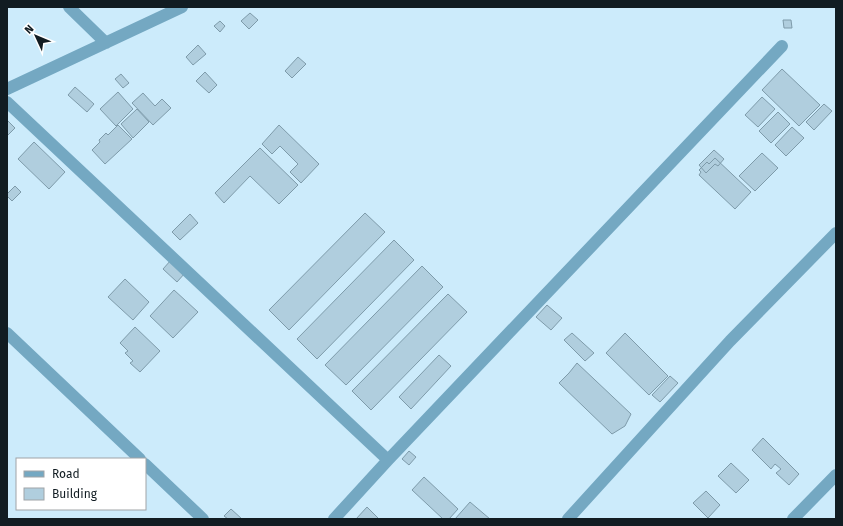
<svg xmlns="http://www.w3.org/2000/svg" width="843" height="526" font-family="'Fira Sans',sans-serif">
<rect width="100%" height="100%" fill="#ccebfb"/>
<path fill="#b0cede" stroke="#7e9baa" d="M250 13 258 20 249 29 241 21Z
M783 20H791L792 28H784Z
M220 21 225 26 220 32 214 26Z
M198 45 206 54 193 65 186 57Z
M298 57 306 64 292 78 285 71Z
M782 69 820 105 799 126 762 90Z
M205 72 217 85 209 93 196 81Z
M121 74 129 83 123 88 115 79Z
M75 87 94 104 87 112 68 95Z
M118 92 133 109 116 126 100 109Z
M143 93 155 106 162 99 171 108 153 125 132 103Z
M762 97 775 109 758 127 745 115Z
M824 104 832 111 814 130 806 122Z
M137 109 149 122 133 138 121 124Z
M778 112 790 124 771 143 759 131Z
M8 121 15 128 7 136V122Z
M118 125 132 139 105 164 92 150 100 142 99 140 106 133 108 135Z
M279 125 319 164 301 183 290 172 298 164 280 146 272 154 262 144Z
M792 127 804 138 786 156 775 145Z
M34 142 65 172 49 189 18 159Z
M260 148 298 185 279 204 250 176 224 203 215 193Z
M714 150 724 159 718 166 715 164 706 173 699 165Z
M762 153 778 168 755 191 739 176Z
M715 158 751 192 735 209 699 175 701 172 699 170 707 162 709 164Z
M15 186 21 192 12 201 7 196V194Z
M365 213 385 232 289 330 269 310Z
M190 214 198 223 180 240 172 232Z
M394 240 414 260 317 359 297 339Z
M171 260 185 273 177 282 163 269Z
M422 266 443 287 346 385 325 365Z
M125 279 149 302 133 320 108 297Z
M174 290 198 312 173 338 150 316Z
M448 294 467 312 371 410 352 391Z
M547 305 562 318 551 330 536 317Z
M135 327 160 351 140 372 130 363 133 361 125 353 128 351 120 343Z
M572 333 594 353 585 361 564 340Z
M625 333 668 376 649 395 606 353Z
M439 355 451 366 411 409 399 397Z
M577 363 631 414 625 426 612 434 559 383 569 373Z
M670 376 678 383 660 402 652 395Z
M763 438 799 474 789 485 776 473 781 469 775 464 771 469 752 450Z
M409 451 416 457 409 465 402 459Z
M731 463 749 480 736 493 718 476Z
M424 477 458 509 449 519H443L412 490Z
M706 491 720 505 708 518 693 503Z
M470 502 490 519H455Z
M367 507 379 519H356Z
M231 509 242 519H228L224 516Z"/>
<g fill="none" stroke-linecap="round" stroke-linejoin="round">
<path stroke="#74a8c2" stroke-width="12" d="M69 7 106 43
M7 89 182 7
M7 102 388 460
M7 333 140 459
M145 464 203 519
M334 519 388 460 782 46
M568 519 730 341 836 233
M793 519 836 475"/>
</g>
<rect width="843" height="526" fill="none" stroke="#111c22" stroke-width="16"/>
<rect x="16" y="458" width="130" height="52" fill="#ffffff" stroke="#a0a4a7"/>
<rect x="24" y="471" width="20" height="6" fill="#74a8c2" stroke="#a0a4a7"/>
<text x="52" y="478" font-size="12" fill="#111c22">Road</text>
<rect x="24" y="488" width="20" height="12" fill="#b0cede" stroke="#a0a4a7"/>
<text x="52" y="498" font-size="12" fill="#111c22">Building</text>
<g transform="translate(36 36) rotate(314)" stroke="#ffffff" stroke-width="3" paint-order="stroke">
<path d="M0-3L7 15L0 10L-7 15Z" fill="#111c22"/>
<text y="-6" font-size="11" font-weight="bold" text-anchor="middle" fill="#111c22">N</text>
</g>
</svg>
